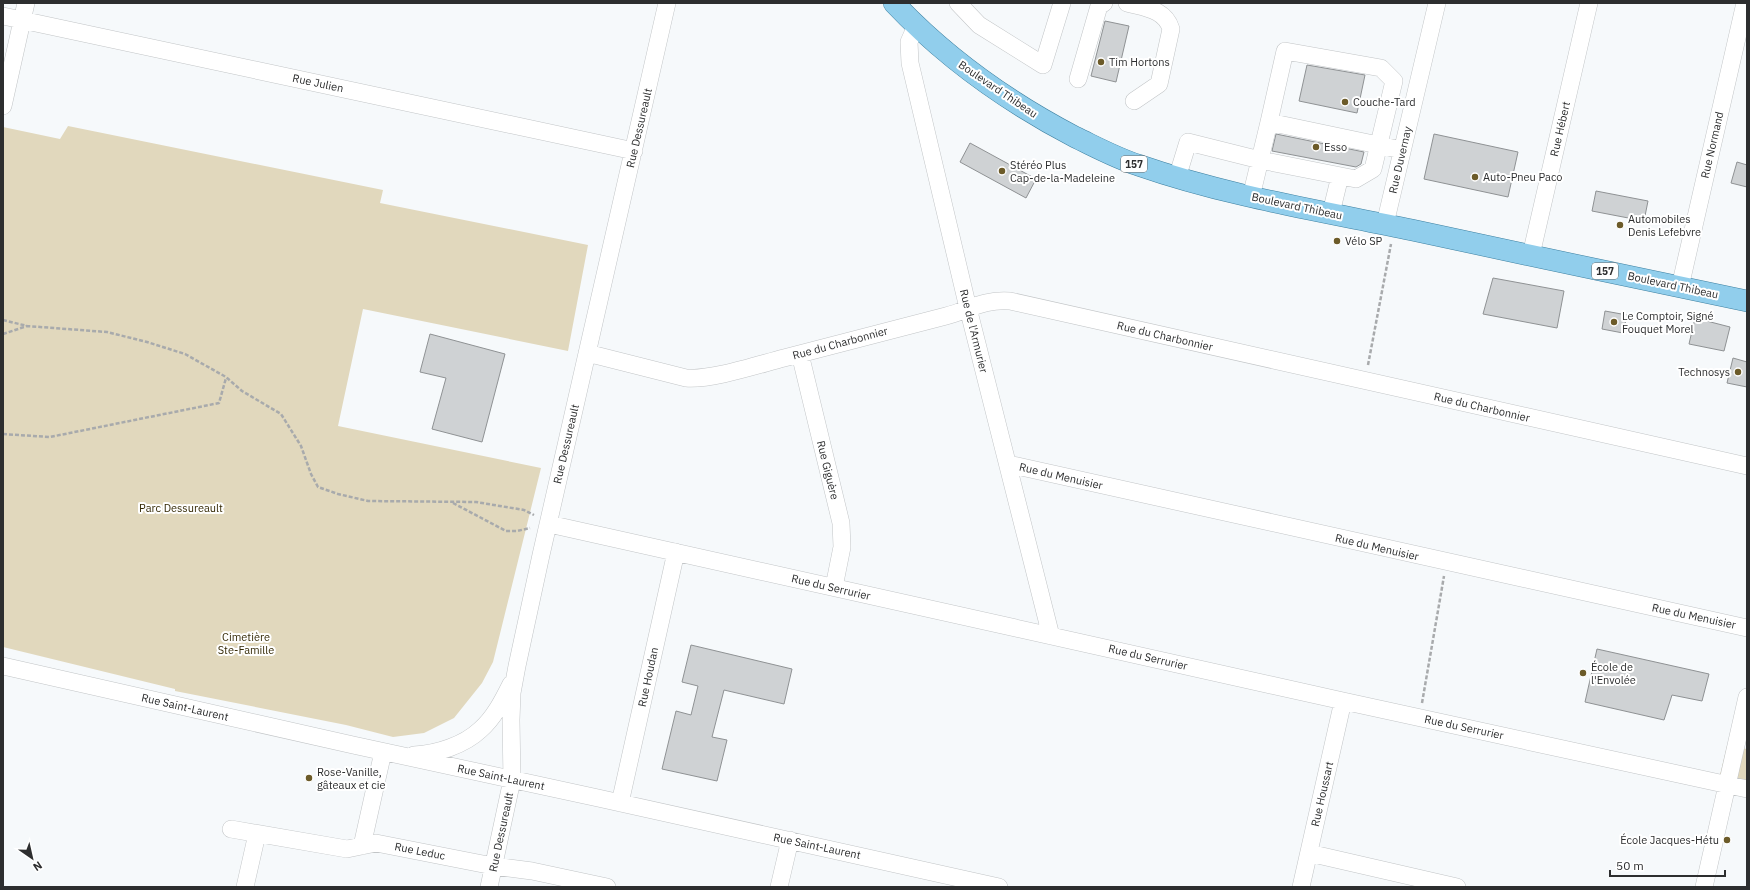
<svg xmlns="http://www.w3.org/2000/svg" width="1750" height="890" font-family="'IBM Plex Sans',sans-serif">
<rect width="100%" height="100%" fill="#f6f9fb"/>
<path fill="#e1d8bd" d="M68 126 383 190 380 203 588 245 568 351 363 309 338 426 541 468 493 662 482 683 454 718 424 733 393 737 346 725 175 691V689L3 647V127L60 139Z
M1727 746 1747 749V785L1719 779Z"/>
<path fill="#cfd2d4" stroke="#8f9294" d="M1105 21 1129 26 1116 82 1091 76Z
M1307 65 1365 75 1357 113 1299 101Z
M1276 134 1364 152 1361 164 1356 167 1272 151Z
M1434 134 1518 152 1508 197 1424 179Z
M970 143 1036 179 1026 198 960 162Z
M1737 162 1747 165V187L1731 183Z
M1596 191 1648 201 1644 221 1592 211Z
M1493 278 1564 291 1557 328 1483 314Z
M1605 311 1627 315 1623 333 1602 329Z
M1695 318 1730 327 1724 351 1689 344Z
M430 334 505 354 482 442 432 429 446 378 420 372Z
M1733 358 1747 362V387L1727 383Z
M691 645 792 669 784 704 724 690 712 737 727 740 717 781 662 769 676 711 691 715 698 686 682 682Z
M1597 649 1709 674 1702 701 1672 695 1664 720 1585 702Z"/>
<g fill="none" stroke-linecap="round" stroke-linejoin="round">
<defs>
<path id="minor" d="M958 3 979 25 1043 65 1062 3
M1127 3C1145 8 1165 9 1171 29L1159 84 1134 101
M3 16 634 151
M916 26 909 42 910 63 968 308 1051 636
M1078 79 1099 6 1104 3
M3 106 26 3
M1177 178 1188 142 1260 160 1356 179 1373 169 1394 81 1381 68 1285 51 1269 122
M1251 197 1269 122 1402 150
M1331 213 1340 176
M1385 224 1437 3
M1531 255 1589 3
M1680 287 1745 3
M587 353 686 378C712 380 757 365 784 358 838 344 892 330 946 316 969 310 984 299 1010 301L1747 466
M800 354 841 523 842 547 834 587
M1008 464 1747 628
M549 524 1343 701 1747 789
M3 666 353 745 598 798 999 887
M414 755C437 754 464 745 480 730 494 718 503 700 511 684
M620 803 676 552
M231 829 347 849 376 843 493 866 532 871 607 887
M362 846 383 752
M1309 853 1457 887
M245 887 257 834
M489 887 512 780 511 720 512 693 517 666 541 555 667 3
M779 887 790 840
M1301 887 1343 701
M1704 887 1747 697"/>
<path id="major" d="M894 3C946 58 1008 102 1075 137 1096 147 1116 158 1138 165 1227 196 1321 211 1412 230 1524 254 1635 278 1747 301"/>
</defs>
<use href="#minor" stroke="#c2c5c7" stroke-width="18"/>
<use href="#major" stroke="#3f81a1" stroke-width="22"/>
<path stroke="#a8aaac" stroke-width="2.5" stroke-dasharray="4 2" stroke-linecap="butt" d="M3 320 27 326 107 332 147 342 185 354 226 377 242 391 281 414 301 446 311 474 318 487 338 494 368 501 476 502 524 510 534 515
M3 334 27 326
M1368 365 1391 244
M3 434 50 437 219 403 226 378
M453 503 506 531H517L530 528
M1422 703 1444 576"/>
<use href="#minor" stroke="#fff" stroke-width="17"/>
<use href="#major" stroke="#91ceec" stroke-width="21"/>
</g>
<g fill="#6c5b29" stroke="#fff" stroke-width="1.5">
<circle cx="1101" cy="62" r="4"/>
<circle cx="1345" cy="102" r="4"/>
<circle cx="1316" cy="147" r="4"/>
<circle cx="1002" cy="171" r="4"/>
<circle cx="1475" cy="177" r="4"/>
<circle cx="1620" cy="225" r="4"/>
<circle cx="1337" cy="241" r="4"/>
<circle cx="1614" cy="322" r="4"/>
<circle cx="1738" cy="372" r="4"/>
<circle cx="1583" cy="673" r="4"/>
<circle cx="309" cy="778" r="4"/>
<circle cx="1727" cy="840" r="4"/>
</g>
<g text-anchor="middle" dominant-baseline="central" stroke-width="4" stroke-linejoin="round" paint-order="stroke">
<g fill="#fff" stroke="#6c6d6d" stroke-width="1">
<rect x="1121" y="156" width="26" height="16" rx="3"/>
<rect x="1592" y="263" width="26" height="16" rx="3"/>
</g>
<g font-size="10" font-weight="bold" fill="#2d2e2f">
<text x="1134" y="164">157</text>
<text x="1605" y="271">157</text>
</g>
<g font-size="11" fill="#2d2e2f" stroke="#fff" text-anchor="start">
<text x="1109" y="62">Tim Hortons</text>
<text x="1353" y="102">Couche-Tard</text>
<text x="1324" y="147">Esso</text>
<text x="1010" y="165">Stéréo Plus<tspan x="1010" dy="13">Cap-de-la-Madeleine</tspan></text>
<text x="1483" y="177">Auto-Pneu Paco</text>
<text x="1628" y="219">Automobiles<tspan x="1628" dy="13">Denis Lefebvre</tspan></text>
<text x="1345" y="241">Vélo SP</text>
<text x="1622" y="316">Le Comptoir, Signé<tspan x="1622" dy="13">Fouquet Morel</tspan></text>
<text x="1730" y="372" text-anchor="end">Technosys</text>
<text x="1591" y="667">École de<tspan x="1591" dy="13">l'Envolée</tspan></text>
<text x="317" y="772">Rose-Vanille,<tspan x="317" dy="13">gâteaux et cie</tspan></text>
<text x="1719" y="840" text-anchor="end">École Jacques-Hétu</text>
</g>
<g font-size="11" fill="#2d2e2f" stroke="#fff">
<text transform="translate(318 83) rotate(12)">Rue Julien</text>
<text transform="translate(998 89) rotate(34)">Boulevard Thibeau</text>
<text transform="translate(639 128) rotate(-77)">Rue Dessureault</text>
<text transform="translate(1560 129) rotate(-77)">Rue Hébert</text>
<text transform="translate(1712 145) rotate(-77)">Rue Normand</text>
<text transform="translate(1400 160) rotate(-77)">Rue Duvernay</text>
<text transform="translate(1297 206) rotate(12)">Boulevard Thibeau</text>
<text transform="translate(1673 285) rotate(12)">Boulevard Thibeau</text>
<text transform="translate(974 331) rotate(76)">Rue de l'Armurier</text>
<text transform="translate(1165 336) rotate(13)">Rue du Charbonnier</text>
<text transform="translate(840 343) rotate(-15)">Rue du Charbonnier</text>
<text transform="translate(1482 407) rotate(13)">Rue du Charbonnier</text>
<text transform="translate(566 444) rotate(-77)">Rue Dessureault</text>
<text transform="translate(828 470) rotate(76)">Rue Giguère</text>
<text transform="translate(1061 476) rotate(13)">Rue du Menuisier</text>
<text transform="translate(1377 547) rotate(13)">Rue du Menuisier</text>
<text transform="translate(831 587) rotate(13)">Rue du Serrurier</text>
<text transform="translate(1694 616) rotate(12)">Rue du Menuisier</text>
<text transform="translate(1148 657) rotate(13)">Rue du Serrurier</text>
<text transform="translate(648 677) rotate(-78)">Rue Houdan</text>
<text transform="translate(185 707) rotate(13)">Rue Saint-Laurent</text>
<text transform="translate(1464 727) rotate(12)">Rue du Serrurier</text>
<text transform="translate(501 777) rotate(12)">Rue Saint-Laurent</text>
<text transform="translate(1322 794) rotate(-77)">Rue Houssart</text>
<text transform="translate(501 832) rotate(-78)">Rue Dessureault</text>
<text transform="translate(817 846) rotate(12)">Rue Saint-Laurent</text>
<text transform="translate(420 851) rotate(11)">Rue Leduc</text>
</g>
<g font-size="11" fill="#342905" stroke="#fff">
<text x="181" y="508">Parc Dessureault</text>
<text x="246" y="637">Cimetière<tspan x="246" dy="13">Ste-Famille</tspan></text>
</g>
</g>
<rect width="1750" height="890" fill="none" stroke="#2d2e2f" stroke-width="8"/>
<g transform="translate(32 858) rotate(146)" stroke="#ffffff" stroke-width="3" paint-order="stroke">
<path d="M0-3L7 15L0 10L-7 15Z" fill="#2d2e2f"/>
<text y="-6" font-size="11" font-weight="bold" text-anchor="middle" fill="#2d2e2f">N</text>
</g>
<path d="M1610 870v6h115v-6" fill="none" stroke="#2d2e2f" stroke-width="2"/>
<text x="1616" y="870" font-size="12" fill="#2d2e2f" stroke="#ffffff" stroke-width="3" paint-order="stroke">50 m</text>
</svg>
